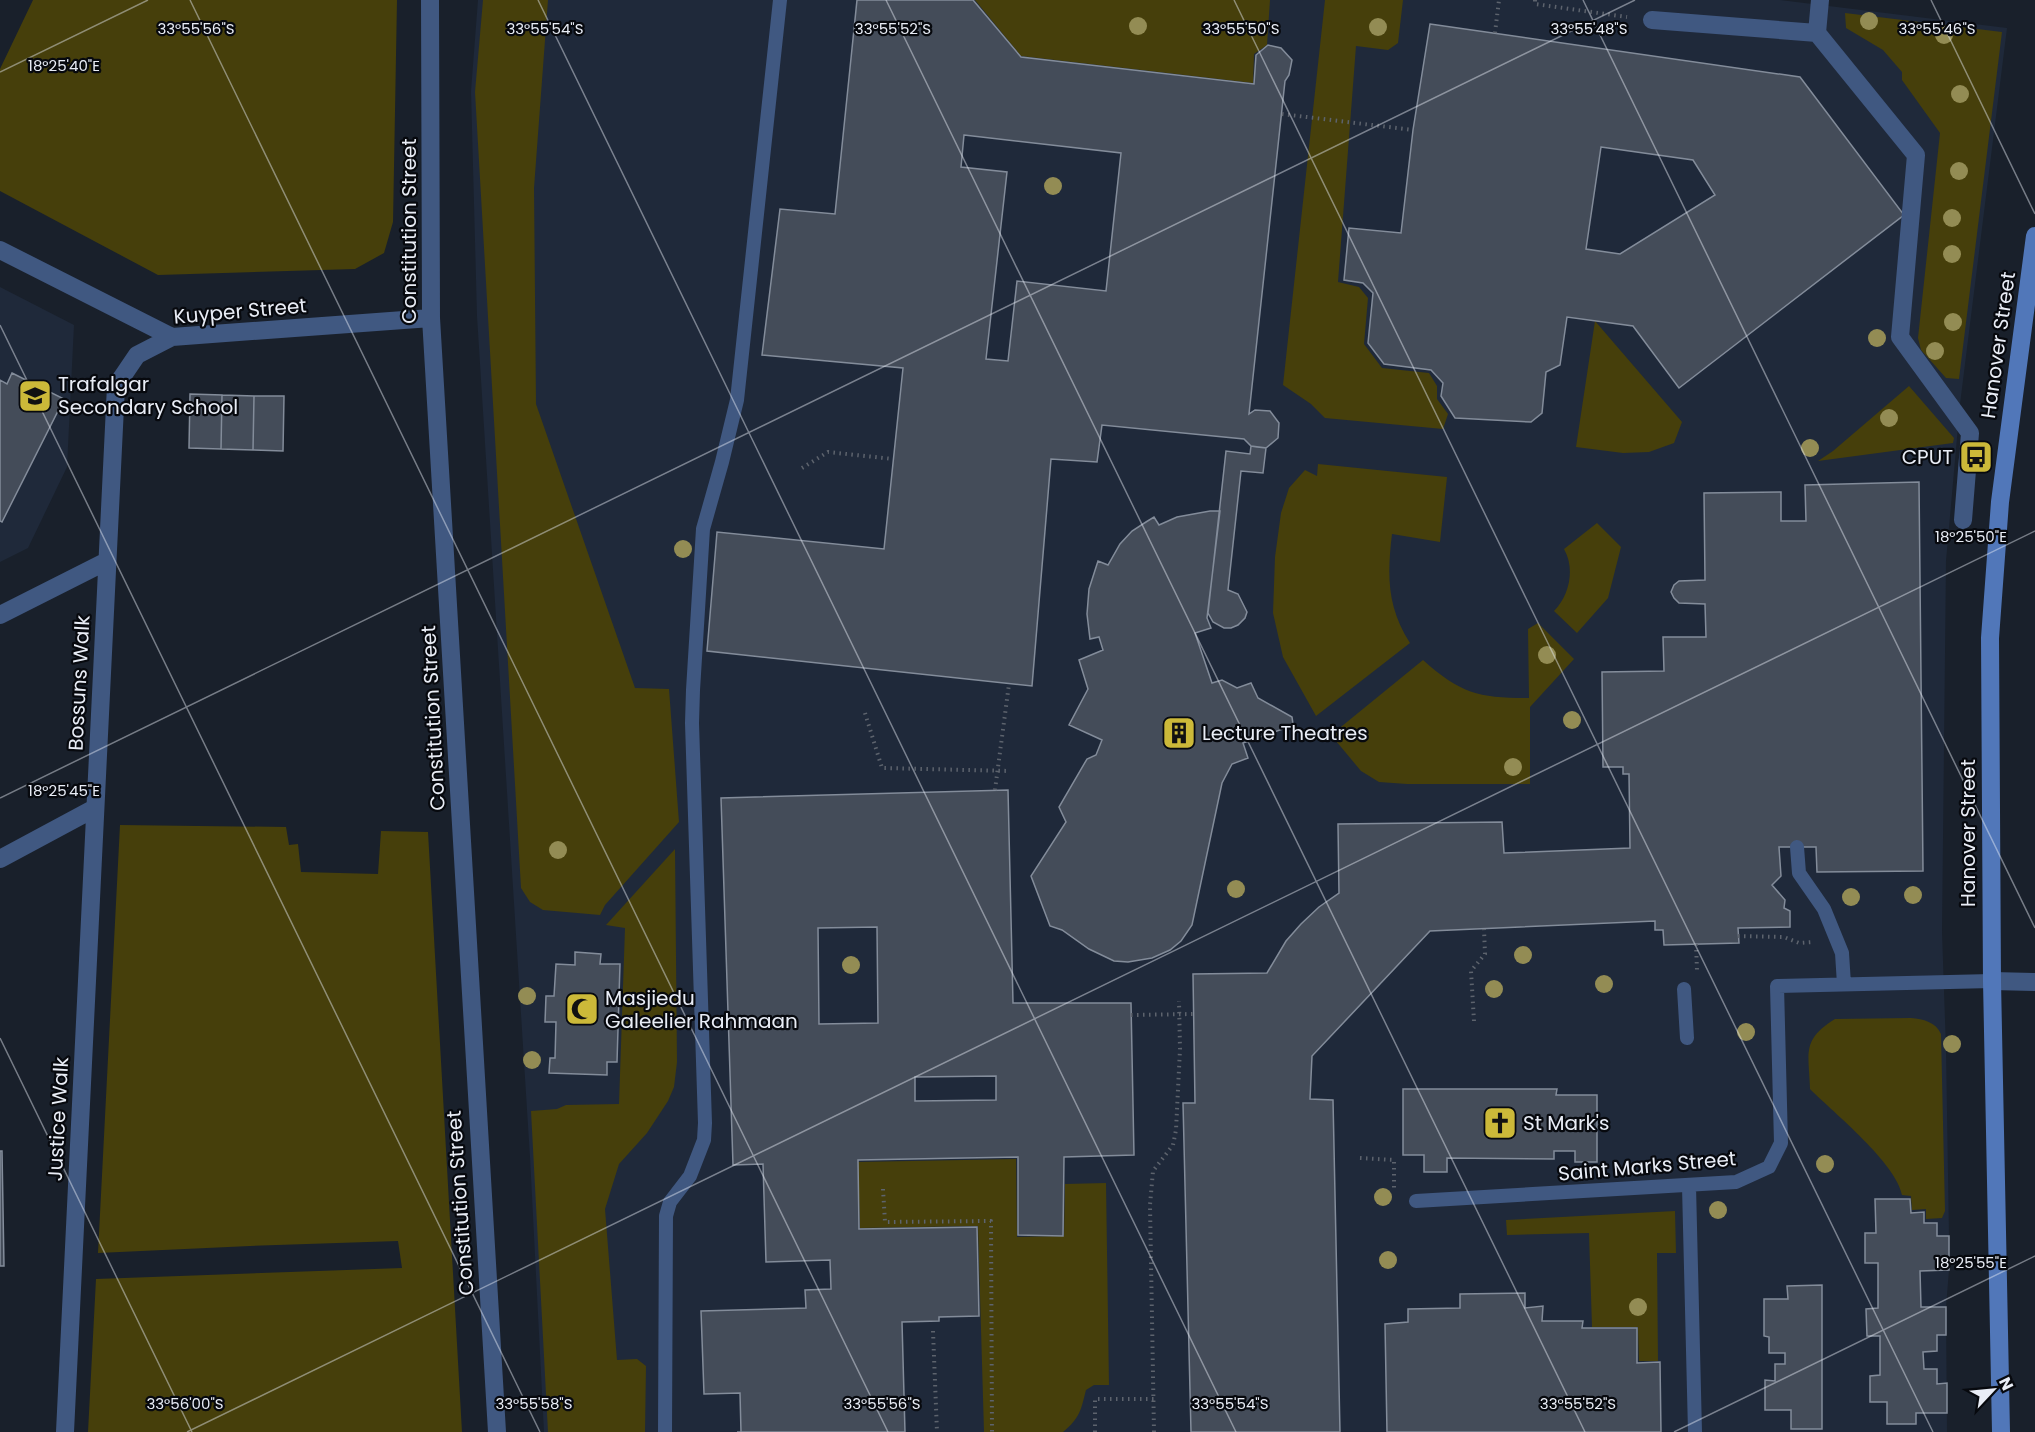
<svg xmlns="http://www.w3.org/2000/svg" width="2035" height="1432" font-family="Poppins,sans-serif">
<rect width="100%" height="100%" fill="#19202b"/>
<path fill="#1f293a" d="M478 0H1780L2007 28 1960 404 1946 561 1942 932 1946 1049 1949 1236V1270L1946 1307 1947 1432H544L530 1157 477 316 471 91Z
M0 287 74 325 67 467 28 548 0 562Z"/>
<path fill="#463f0b" d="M33 0H397L393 222 384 253 355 269 158 275 0 191V69Z
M483 0H548L534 188 536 404 635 688 669 689 679 822 605 905 600 915 543 910 530 902 521 888 475 92Z
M975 0H1270L1267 45 1254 54 1253 83 1021 56Z
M1325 0H1403L1398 43 1388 50 1356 46 1338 282 1359 287 1368 298 1364 344 1382 368 1429 373 1437 386V399L1448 414 1443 429 1325 418 1311 404 1283 385Z
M1845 13 2002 32 1959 379 1946 378 1921 350 1918 338 1940 133 1902 80V72L1883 50 1846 28Z
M1595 321 1682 422 1674 443 1649 452 1623 453 1576 447Z
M1909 386 1954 438 1953 443 1818 461 1833 451Z
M1318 464 1447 477 1440 542 1392 534C1387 576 1387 607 1410 643L1316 716 1283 657 1273 613 1275 557 1281 513 1289 488 1305 470 1317 476Z
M1597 523 1621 547 1608 598 1577 633 1554 611C1570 595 1575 568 1564 549Z
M1538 623 1574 659 1530 707V784H1407L1379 782 1361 771 1331 735 1423 660C1461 694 1479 698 1529 698L1528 629Z
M120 825 286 827 289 845 298 844 301 872 378 874 381 831 428 832 462 1432H88L96 1279 402 1268 398 1241 250 1246 98 1253Z
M675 849 677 1062 674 1087 668 1101 647 1133 619 1164 605 1209 617 1360 637 1359 646 1366 645 1432H548L531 1111 557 1109 566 1105 619 1104 625 928 606 925Z
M1911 1018C1923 1019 1936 1022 1941 1034L1945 1211 1942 1218 1926 1219V1209L1912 1210 1911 1196 1902 1195C1896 1163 1835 1114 1810 1089 1809 1053 1801 1040 1835 1019Z
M1016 1159 1017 1237 1064 1236 1065 1184 1106 1183 1109 1385H1094L1086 1390C1081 1410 1080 1418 1063 1432H984L978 1226 860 1228 858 1162Z
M1675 1211 1676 1253H1657L1658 1361H1639L1638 1327H1592L1589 1233 1507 1235 1506 1220Z"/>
<path fill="#444c59" stroke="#838c9a" stroke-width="1.5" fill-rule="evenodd" d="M857 0H973L1021 57 1254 84 1256 55 1268 45 1281 48 1292 60 1289 75 1285 81 1249 414 1255 410 1270 411 1279 423 1278 438 1266 448 1257 447 1251 446 1244 439 1102 425 1097 462 1051 459 1032 686 707 651 717 532 884 549 903 368 762 355 780 209 835 214ZM964 135 1121 153 1106 291 1017 281 1008 361 986 359 1007 172 961 167Z
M1430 24 1800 77 1904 215 1679 388 1633 326 1567 317 1560 365 1546 372 1542 413 1531 422 1455 418 1441 396 1443 383 1431 370 1384 364 1368 343 1373 293 1363 283 1344 280 1349 228 1401 233 1413 130ZM1601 147 1693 160 1715 195 1620 254 1586 249Z
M12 373 64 399 2 522 0 521V380L7 384Z
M190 394 222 395 221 449 189 448Z
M222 395 254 396 253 450 221 449Z
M254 396H284L283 451 253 450Z
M1251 446 1266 448 1263 473 1241 471 1228 590 1238 594 1247 612 1245 618 1238 625 1231 628H1224L1213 622 1208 613 1226 451 1250 454Z
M1919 482 1923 871 1817 872 1816 847H1779L1781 876 1772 885 1785 900 1784 908 1790 911V927L1738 928 1739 943 1664 945 1663 930H1655V921L1430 931 1312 1056 1310 1099 1333 1100 1340 1432H1191L1183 1103H1195L1193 974 1267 973 1286 941 1301 924 1319 907 1339 893 1338 824 1502 822 1504 853 1630 848 1629 774H1623V767H1603L1602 672 1664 671 1663 637H1706L1705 604 1679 603 1674 598 1671 592 1674 585 1679 581 1705 580 1704 493 1781 492V521H1806L1805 485Z
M1210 511H1220L1207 618 1211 628 1195 633 1212 683 1222 680 1237 688 1251 683 1258 698 1292 717 1293 724 1291 726 1243 743 1248 758 1232 764 1222 783 1192 925 1181 941 1170 950 1152 958 1128 962 1114 961 1089 949 1062 930 1050 926 1031 876 1066 822 1059 807 1087 759 1096 755 1102 740 1069 725 1088 689 1079 660 1103 650 1099 637 1090 639 1087 614 1089 589 1098 561 1108 565 1120 544 1132 531 1146 522 1154 517 1159 525 1177 517Z
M1008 790 1013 1003H1131L1134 1155 1064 1157 1063 1236 1018 1235V1157L858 1160 859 1229 977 1227 979 1316 939 1317V1321L902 1322 905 1432H737H741L740 1393 704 1394 701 1311 806 1308 805 1290 831 1289 830 1260 766 1262 763 1164 733 1165 721 798ZM877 927 878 1023 819 1024 818 928ZM996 1076V1100L915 1101V1077Z
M575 952 601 954 600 964H620L617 1062H607V1075L549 1073 550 1058H555L556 1022H545L546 996H554L556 964 575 965Z
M1403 1089H1557L1556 1095H1597V1162H1575V1151H1554V1159L1447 1158V1172H1424V1155H1403Z
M0 1151H2L4 1266H0Z
M1875 1199H1910L1911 1213 1924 1212V1223H1937V1236H1949V1270L1920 1271 1921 1307H1946V1335H1937V1351L1923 1352 1924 1369H1937V1384L1947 1383V1413H1916V1424H1887V1402H1870V1376L1880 1375V1336H1867L1866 1309 1878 1308V1263H1865V1233H1876Z
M1822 1285V1429H1791V1410H1765V1380L1775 1381V1364H1785V1353H1769V1337L1764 1336V1299H1788L1787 1286Z
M1525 1293V1308L1543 1306 1542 1321H1583L1582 1328H1637V1363L1660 1362 1661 1432H1387L1385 1324 1408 1322V1309L1460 1308V1294Z"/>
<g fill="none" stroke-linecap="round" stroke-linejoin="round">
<path stroke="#5d636d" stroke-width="4" stroke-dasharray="1.5 4.5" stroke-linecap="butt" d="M1535 0V4L1627 17
M1495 33 1499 0
M1282 114 1413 130
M802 468 828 452 893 459
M865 713 882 768 1010 771
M1738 936 1784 937 1799 943 1813 942
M1696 944 1697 970
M1474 1021 1471 971 1485 954 1484 929
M1360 1158 1394 1160V1190
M883 1189 885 1222 991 1221 992 1432
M933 1331 937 1432
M1095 1432V1399H1154
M1154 1432 1150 1205 1153 1171 1173 1145 1176 1130 1180 1049 1179 1001"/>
<path stroke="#405881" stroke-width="14" d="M1797 847 1799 873 1824 909 1842 953 1844 984
M1684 989 1687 1038
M1689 1186 1695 1432
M1416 1201 1736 1182 1769 1167 1781 1143 1777 986 1992 981
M665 1432 666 1216 670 1202 690 1176 704 1140 705 1123 692 723 693 690 703 529 722 462 737 400 780 0"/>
<path stroke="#405881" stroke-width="18" d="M430 0 431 318 497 1432
M1820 0 1817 33 1916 155 1900 337 1970 433 1963 520
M1652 20 1817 33
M0 250 172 337
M0 615 107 561
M0 859 95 808
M1992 981 2035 982
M65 1432 116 386 137 355 172 337 431 318"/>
<path stroke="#5177b9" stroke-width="18" d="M2001 1432 1992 981 1990 638 2000 502 2035 236"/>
<path stroke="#5d636d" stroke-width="4" stroke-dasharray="1.5 4.5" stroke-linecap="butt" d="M995 790 1009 684
M1131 1015 1194 1014"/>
</g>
<g fill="#938c54">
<circle cx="1869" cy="21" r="9"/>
<circle cx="1138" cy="26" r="9"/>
<circle cx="1378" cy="27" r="9"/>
<circle cx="1944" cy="35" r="9"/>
<circle cx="1960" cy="94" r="9"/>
<circle cx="1959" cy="171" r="9"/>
<circle cx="1053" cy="186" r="9"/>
<circle cx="1952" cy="218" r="9"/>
<circle cx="1952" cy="254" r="9"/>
<circle cx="1953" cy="322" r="9"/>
<circle cx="1877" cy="338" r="9"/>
<circle cx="1935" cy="351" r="9"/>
<circle cx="1889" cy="418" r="9"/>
<circle cx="1810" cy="448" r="9"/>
<circle cx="683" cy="549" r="9"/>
<circle cx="1547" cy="655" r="9"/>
<circle cx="1572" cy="720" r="9"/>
<circle cx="1513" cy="767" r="9"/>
<circle cx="558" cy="850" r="9"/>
<circle cx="1236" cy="889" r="9"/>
<circle cx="1913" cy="895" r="9"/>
<circle cx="1851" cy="897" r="9"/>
<circle cx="1523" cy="955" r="9"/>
<circle cx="851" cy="965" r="9"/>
<circle cx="1604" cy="984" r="9"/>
<circle cx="1494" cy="989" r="9"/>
<circle cx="527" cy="996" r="9"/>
<circle cx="1746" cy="1032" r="9"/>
<circle cx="1952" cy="1044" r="9"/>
<circle cx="532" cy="1060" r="9"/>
<circle cx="1825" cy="1164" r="9"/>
<circle cx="1383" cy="1197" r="9"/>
<circle cx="1718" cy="1210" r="9"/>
<circle cx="1388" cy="1260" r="9"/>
<circle cx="1638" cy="1307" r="9"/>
</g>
<path fill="none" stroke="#e9edf6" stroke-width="1.5" stroke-opacity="0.45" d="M190 0 888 1432M538 0 1236 1432M886 0 1585 1432M1234 0 1933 1432M1583 0 2035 928M1931 0 2035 214M0 72 148 0M0 325 540 1432M0 798 1635 0M0 1038 192 1432M187 1432 2035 531M1674 1432 2035 1256"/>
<defs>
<symbol id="school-square" viewBox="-11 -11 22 22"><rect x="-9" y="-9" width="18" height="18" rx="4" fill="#ccb939" stroke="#07090e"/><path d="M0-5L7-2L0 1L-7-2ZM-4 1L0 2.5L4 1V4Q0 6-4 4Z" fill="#111"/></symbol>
<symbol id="bus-square" viewBox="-11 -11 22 22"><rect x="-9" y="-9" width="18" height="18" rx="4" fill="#ccb939" stroke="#07090e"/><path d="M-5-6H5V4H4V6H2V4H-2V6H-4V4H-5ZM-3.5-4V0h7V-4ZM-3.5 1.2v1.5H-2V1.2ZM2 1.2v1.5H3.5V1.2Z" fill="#111"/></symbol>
<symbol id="building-square" viewBox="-11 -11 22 22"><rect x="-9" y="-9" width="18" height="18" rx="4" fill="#ccb939" stroke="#07090e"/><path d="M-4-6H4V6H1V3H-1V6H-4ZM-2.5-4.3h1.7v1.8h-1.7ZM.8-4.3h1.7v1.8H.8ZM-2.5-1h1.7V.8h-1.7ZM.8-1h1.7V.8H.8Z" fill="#111"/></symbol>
<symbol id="mosque-square" viewBox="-11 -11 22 22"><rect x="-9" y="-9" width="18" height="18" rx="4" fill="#ccb939" stroke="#07090e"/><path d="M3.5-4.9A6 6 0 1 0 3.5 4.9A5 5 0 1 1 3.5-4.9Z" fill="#111"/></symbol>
<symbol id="church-square" viewBox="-11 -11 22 22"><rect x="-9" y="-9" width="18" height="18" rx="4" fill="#ccb939" stroke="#07090e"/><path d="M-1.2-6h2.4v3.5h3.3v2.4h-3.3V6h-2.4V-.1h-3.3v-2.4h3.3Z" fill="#111"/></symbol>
</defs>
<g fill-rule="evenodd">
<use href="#school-square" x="16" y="377" width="38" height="38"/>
<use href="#bus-square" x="1957" y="438" width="38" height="38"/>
<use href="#building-square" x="1160" y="714" width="38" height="38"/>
<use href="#mosque-square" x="563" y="990" width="38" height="38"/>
<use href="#church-square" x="1481" y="1104" width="38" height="38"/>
</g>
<g text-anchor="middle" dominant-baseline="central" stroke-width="4.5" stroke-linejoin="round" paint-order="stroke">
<g font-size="20" fill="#e9edf6" stroke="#07090e">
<text transform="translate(409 231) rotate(-90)">Constitution Street</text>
<text transform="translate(240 311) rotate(-5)">Kuyper Street</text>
<text transform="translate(1998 345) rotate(-82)">Hanover Street</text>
<text transform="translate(79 683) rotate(-87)">Bossuns Walk</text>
<text transform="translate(433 718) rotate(-93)">Constitution Street</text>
<text transform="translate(1968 833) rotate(-90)">Hanover Street</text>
<text transform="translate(58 1119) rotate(-87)">Justice Walk</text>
<text transform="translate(1647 1166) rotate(-5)">Saint Marks Street</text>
<text transform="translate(460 1203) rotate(-94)">Constitution Street</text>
</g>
<g font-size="20" fill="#e9edf6" stroke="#07090e" text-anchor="start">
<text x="58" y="384">Trafalgar<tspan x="58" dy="23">Secondary School</tspan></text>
<text x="1953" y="457" text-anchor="end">CPUT</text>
<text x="1202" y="733">Lecture Theatres</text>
<text x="605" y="998">Masjiedu<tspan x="605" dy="23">Galeelier Rahmaan</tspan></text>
<text x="1523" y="1123">St Mark's</text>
</g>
</g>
<g font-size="15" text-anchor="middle" fill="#e9edf6" stroke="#07090e" stroke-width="4.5" stroke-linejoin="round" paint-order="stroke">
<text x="196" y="34">33°55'56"S</text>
<text x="545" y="34">33°55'54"S</text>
<text x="893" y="34">33°55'52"S</text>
<text x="1241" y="34">33°55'50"S</text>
<text x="1589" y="34">33°55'48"S</text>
<text x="1937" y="34">33°55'46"S</text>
<text x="64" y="71">18°25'40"E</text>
<text x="1971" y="542">18°25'50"E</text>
<text x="64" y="796">18°25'45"E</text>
<text x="1971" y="1268">18°25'55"E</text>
<text x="185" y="1409">33°56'00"S</text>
<text x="534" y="1409">33°55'58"S</text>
<text x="882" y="1409">33°55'56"S</text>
<text x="1230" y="1409">33°55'54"S</text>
<text x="1578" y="1409">33°55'52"S</text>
</g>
<g transform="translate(1993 1390) rotate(64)" stroke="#07090e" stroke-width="4.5" paint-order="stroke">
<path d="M0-4.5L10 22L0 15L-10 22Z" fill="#e9edf6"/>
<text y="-9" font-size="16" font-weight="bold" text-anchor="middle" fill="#e9edf6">N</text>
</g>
</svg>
